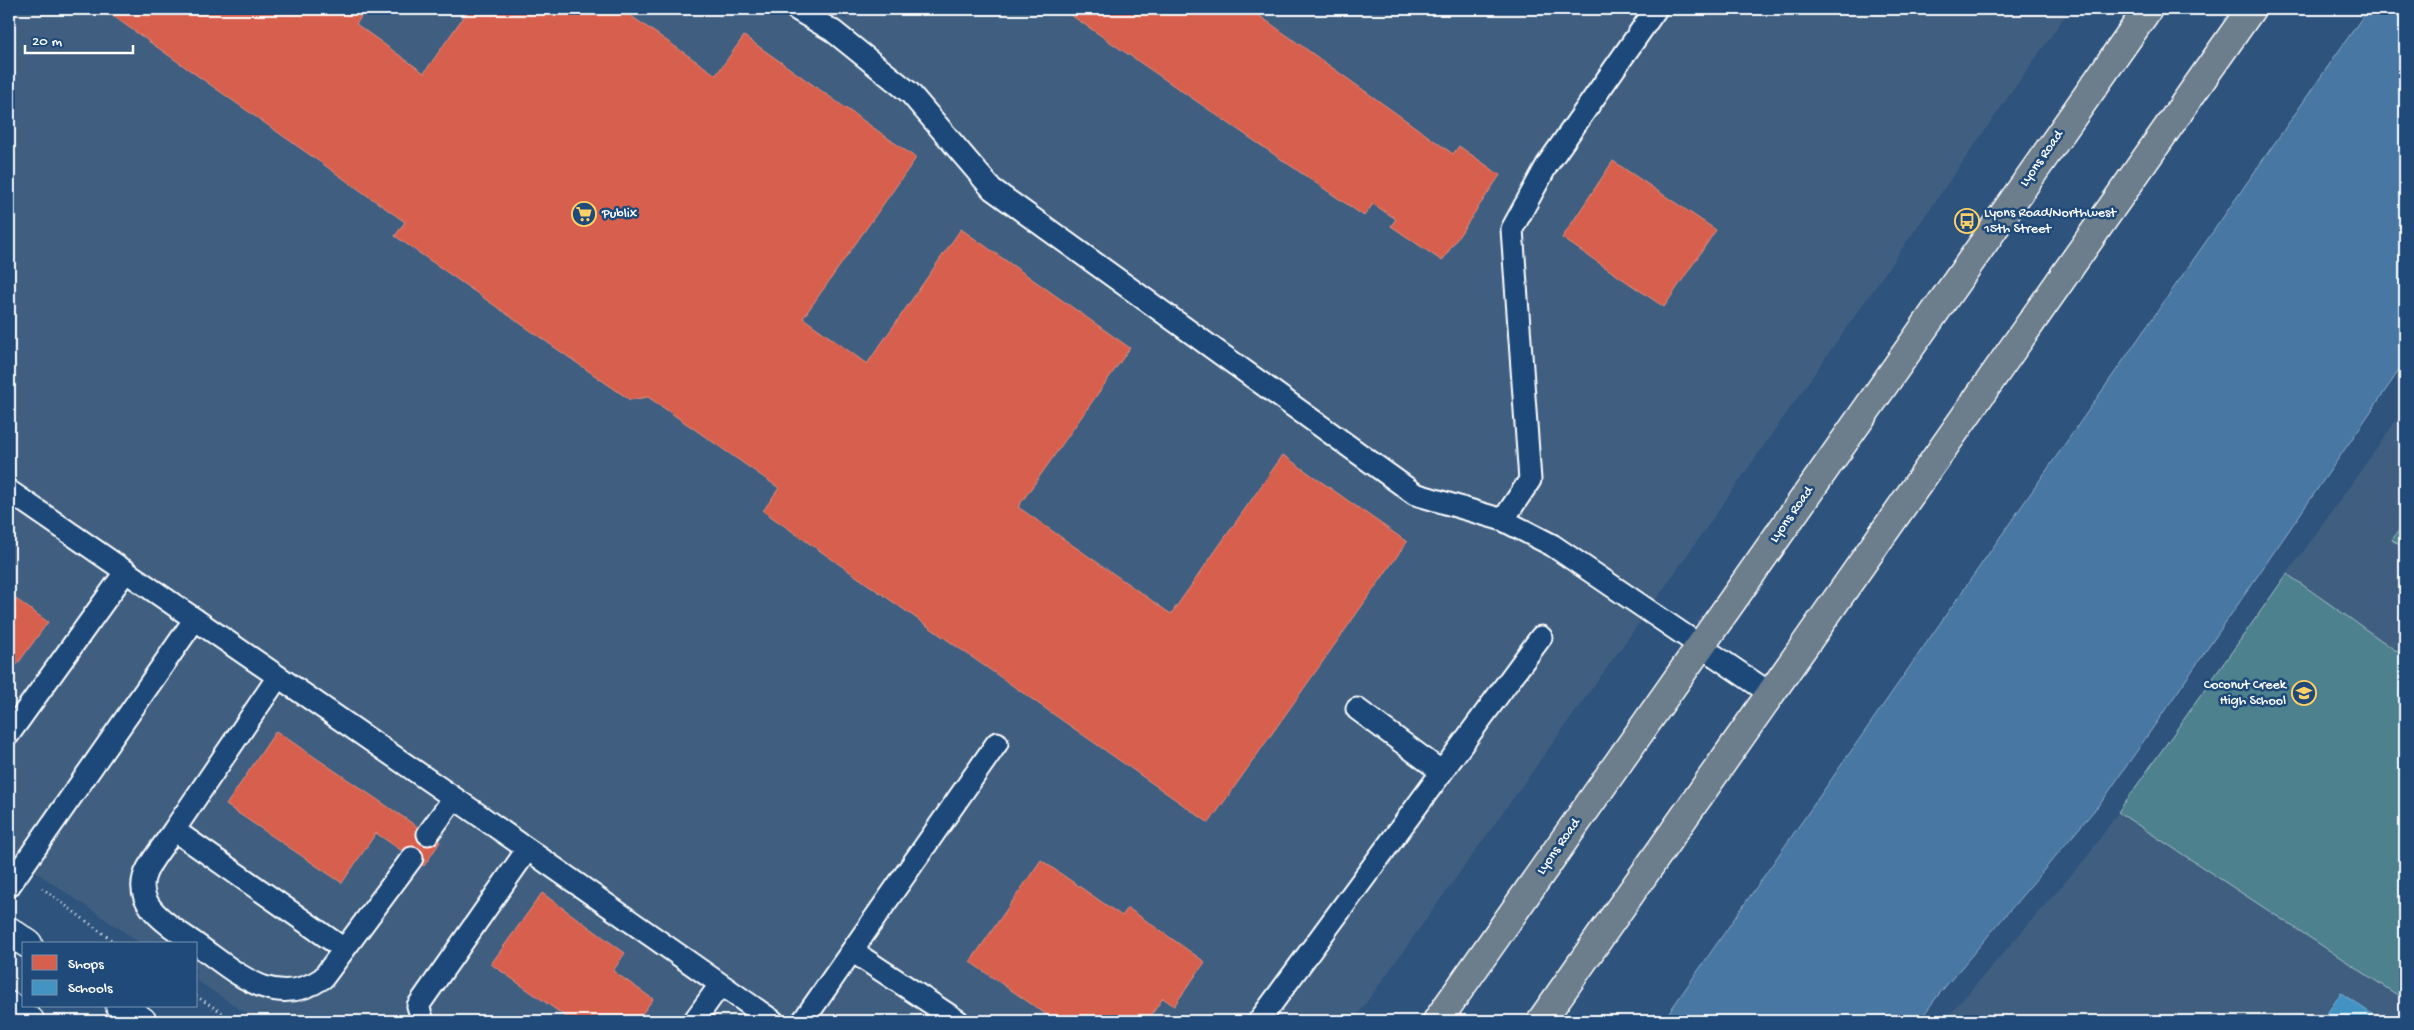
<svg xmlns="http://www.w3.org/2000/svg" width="2414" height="1030" font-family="'Gochi Hand',sans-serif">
<rect width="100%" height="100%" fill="#2e537d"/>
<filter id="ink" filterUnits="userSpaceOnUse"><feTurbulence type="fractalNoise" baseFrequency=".02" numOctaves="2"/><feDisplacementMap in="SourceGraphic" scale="10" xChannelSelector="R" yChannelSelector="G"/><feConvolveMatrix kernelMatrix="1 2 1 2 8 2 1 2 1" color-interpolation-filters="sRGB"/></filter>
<g filter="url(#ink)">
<path fill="#405e80" d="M9 9H830L845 19 852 9H2070L1662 591 1353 1021H258L196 980V944H142L9 854Z
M2405 408V1021H1944L2086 858Z"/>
<path fill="#4e818e" stroke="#a6c0c6" d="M2405 522V549L2392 540Z
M2287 574 2405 657V1000L2118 812Z"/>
<path fill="#4677a2" stroke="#90adc7" d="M2368 9H2405V362L2103 800 1939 994 1919 1021H1663Z"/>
<path fill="#d6604d" stroke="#e29082" d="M103 9H261L266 13 269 9H364L366 10 356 24 424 73 469 9H621L716 75 744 36 916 158 803 318 867 364 961 229 1130 348 1018 507 1171 614 1283 455 1407 542 1209 823 763 511 779 488 648 397 630 400 395 236 405 222Z
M1062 9H1250L1453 154 1459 146 1500 175 1442 261 1391 226 1396 219 1373 204 1364 216Z
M1613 161 1716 230 1664 307 1562 238Z
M9 594 48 622 16 666 9 661Z
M276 731 440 842 424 866 376 833 342 883 226 805Z
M1041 860 1122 916 1128 908 1205 962 1174 1006 1163 998 1147 1021H1056L970 962Z
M542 893 625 953 613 971 653 999 637 1021H572L491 964Z"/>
<path fill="#4393c3" stroke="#7bb3d5" d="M2341 993 2382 1021H2322Z"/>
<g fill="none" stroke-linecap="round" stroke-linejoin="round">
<defs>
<path id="lane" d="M796 9 833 31 910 93 992 189 1415 494 1503 520 1552 545 1771 694
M9 491 476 813 773 1021
M1503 520 1530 480 1512 229 1547 165 1656 9
M278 677 174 830 344 949
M1357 709 1442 772
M9 734 126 571
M174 830C166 842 155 855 148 868 128 904 171 926 196 944
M428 834 454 798
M9 886 195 619
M196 944C236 972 274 1011 323 978L412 858
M852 951 958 1021
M423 1021 418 1006 527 850
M694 1021 720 985
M803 1021 997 743
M1259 1021 1541 637"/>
<path id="secondary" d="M9 931 28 944
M9 1006 30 1021
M120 1006 142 1021"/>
<path id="primary" d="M1437 1021 2148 9
M1541 1021 2251 9"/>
</defs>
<use href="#lane" stroke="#fff" stroke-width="25"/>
<use href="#secondary" stroke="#fff" stroke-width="31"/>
<use href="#primary" stroke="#fff" stroke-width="31"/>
<path stroke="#fff" stroke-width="3" stroke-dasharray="1 4" stroke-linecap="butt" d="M42 888 117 944
M196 996 235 1021"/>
<use href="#lane" stroke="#1f4a7a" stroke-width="21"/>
<use href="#secondary" stroke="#1f4a7a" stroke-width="28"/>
<use href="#primary" stroke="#6c7d8c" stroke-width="28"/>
</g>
</g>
<defs>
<symbol id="supermarket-ring" viewBox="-11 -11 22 22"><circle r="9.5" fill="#1f4a7a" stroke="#ffd166" stroke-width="1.5"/><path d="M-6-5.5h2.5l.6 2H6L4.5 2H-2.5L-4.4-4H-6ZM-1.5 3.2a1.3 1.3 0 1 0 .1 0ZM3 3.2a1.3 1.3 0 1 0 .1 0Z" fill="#ffd166"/></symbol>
<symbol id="bus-ring" viewBox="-11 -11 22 22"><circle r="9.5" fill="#1f4a7a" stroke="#ffd166" stroke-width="1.5"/><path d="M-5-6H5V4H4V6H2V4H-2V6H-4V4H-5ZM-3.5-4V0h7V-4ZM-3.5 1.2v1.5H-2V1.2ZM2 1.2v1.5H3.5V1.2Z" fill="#ffd166"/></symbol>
<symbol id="school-ring" viewBox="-11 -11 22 22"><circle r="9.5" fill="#1f4a7a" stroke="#ffd166" stroke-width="1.5"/><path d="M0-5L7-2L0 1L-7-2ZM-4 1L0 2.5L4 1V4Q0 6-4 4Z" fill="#ffd166"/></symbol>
</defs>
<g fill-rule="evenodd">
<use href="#supermarket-ring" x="570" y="200" width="28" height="28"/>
<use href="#bus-ring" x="1953" y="207" width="28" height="28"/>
<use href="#school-ring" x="2290" y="679" width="28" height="28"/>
</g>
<g text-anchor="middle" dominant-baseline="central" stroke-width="5" stroke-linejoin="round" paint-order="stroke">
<g font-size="14" fill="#fff" stroke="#1f4a7a">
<text transform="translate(2042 159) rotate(-55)">Lyons Road</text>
<text transform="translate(1792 515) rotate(-55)">Lyons Road</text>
<text transform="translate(1559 847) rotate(-55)">Lyons Road</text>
</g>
<g font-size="14" fill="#fff" stroke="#1f4a7a" text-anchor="start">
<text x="1984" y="213">Lyons Road/Northwest<tspan x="1984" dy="16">15th Street</tspan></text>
<text x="602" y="214">Publix</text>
<text x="2286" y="685" text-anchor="end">Coconut Creek<tspan x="2286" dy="16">High School</tspan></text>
</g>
</g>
<rect width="2414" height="1030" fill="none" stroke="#1f4a7a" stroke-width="30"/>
<rect x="15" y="15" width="2384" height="1000" fill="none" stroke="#fff" stroke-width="2" filter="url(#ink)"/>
<rect x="22" y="942" width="175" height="65" fill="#1f4a7a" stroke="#7992af"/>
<rect x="32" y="955" width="25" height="15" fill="#d6604d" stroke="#7992af"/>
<text x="68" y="968" font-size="15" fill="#ffffff">Shops</text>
<rect x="32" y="980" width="25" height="15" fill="#4393c3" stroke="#7992af"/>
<text x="68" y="992" font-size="15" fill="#ffffff">Schools</text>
<path d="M25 45v8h108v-8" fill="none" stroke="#ffffff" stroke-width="2.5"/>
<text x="32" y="45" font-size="15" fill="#ffffff" stroke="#1f4a7a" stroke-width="4" paint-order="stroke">20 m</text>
</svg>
